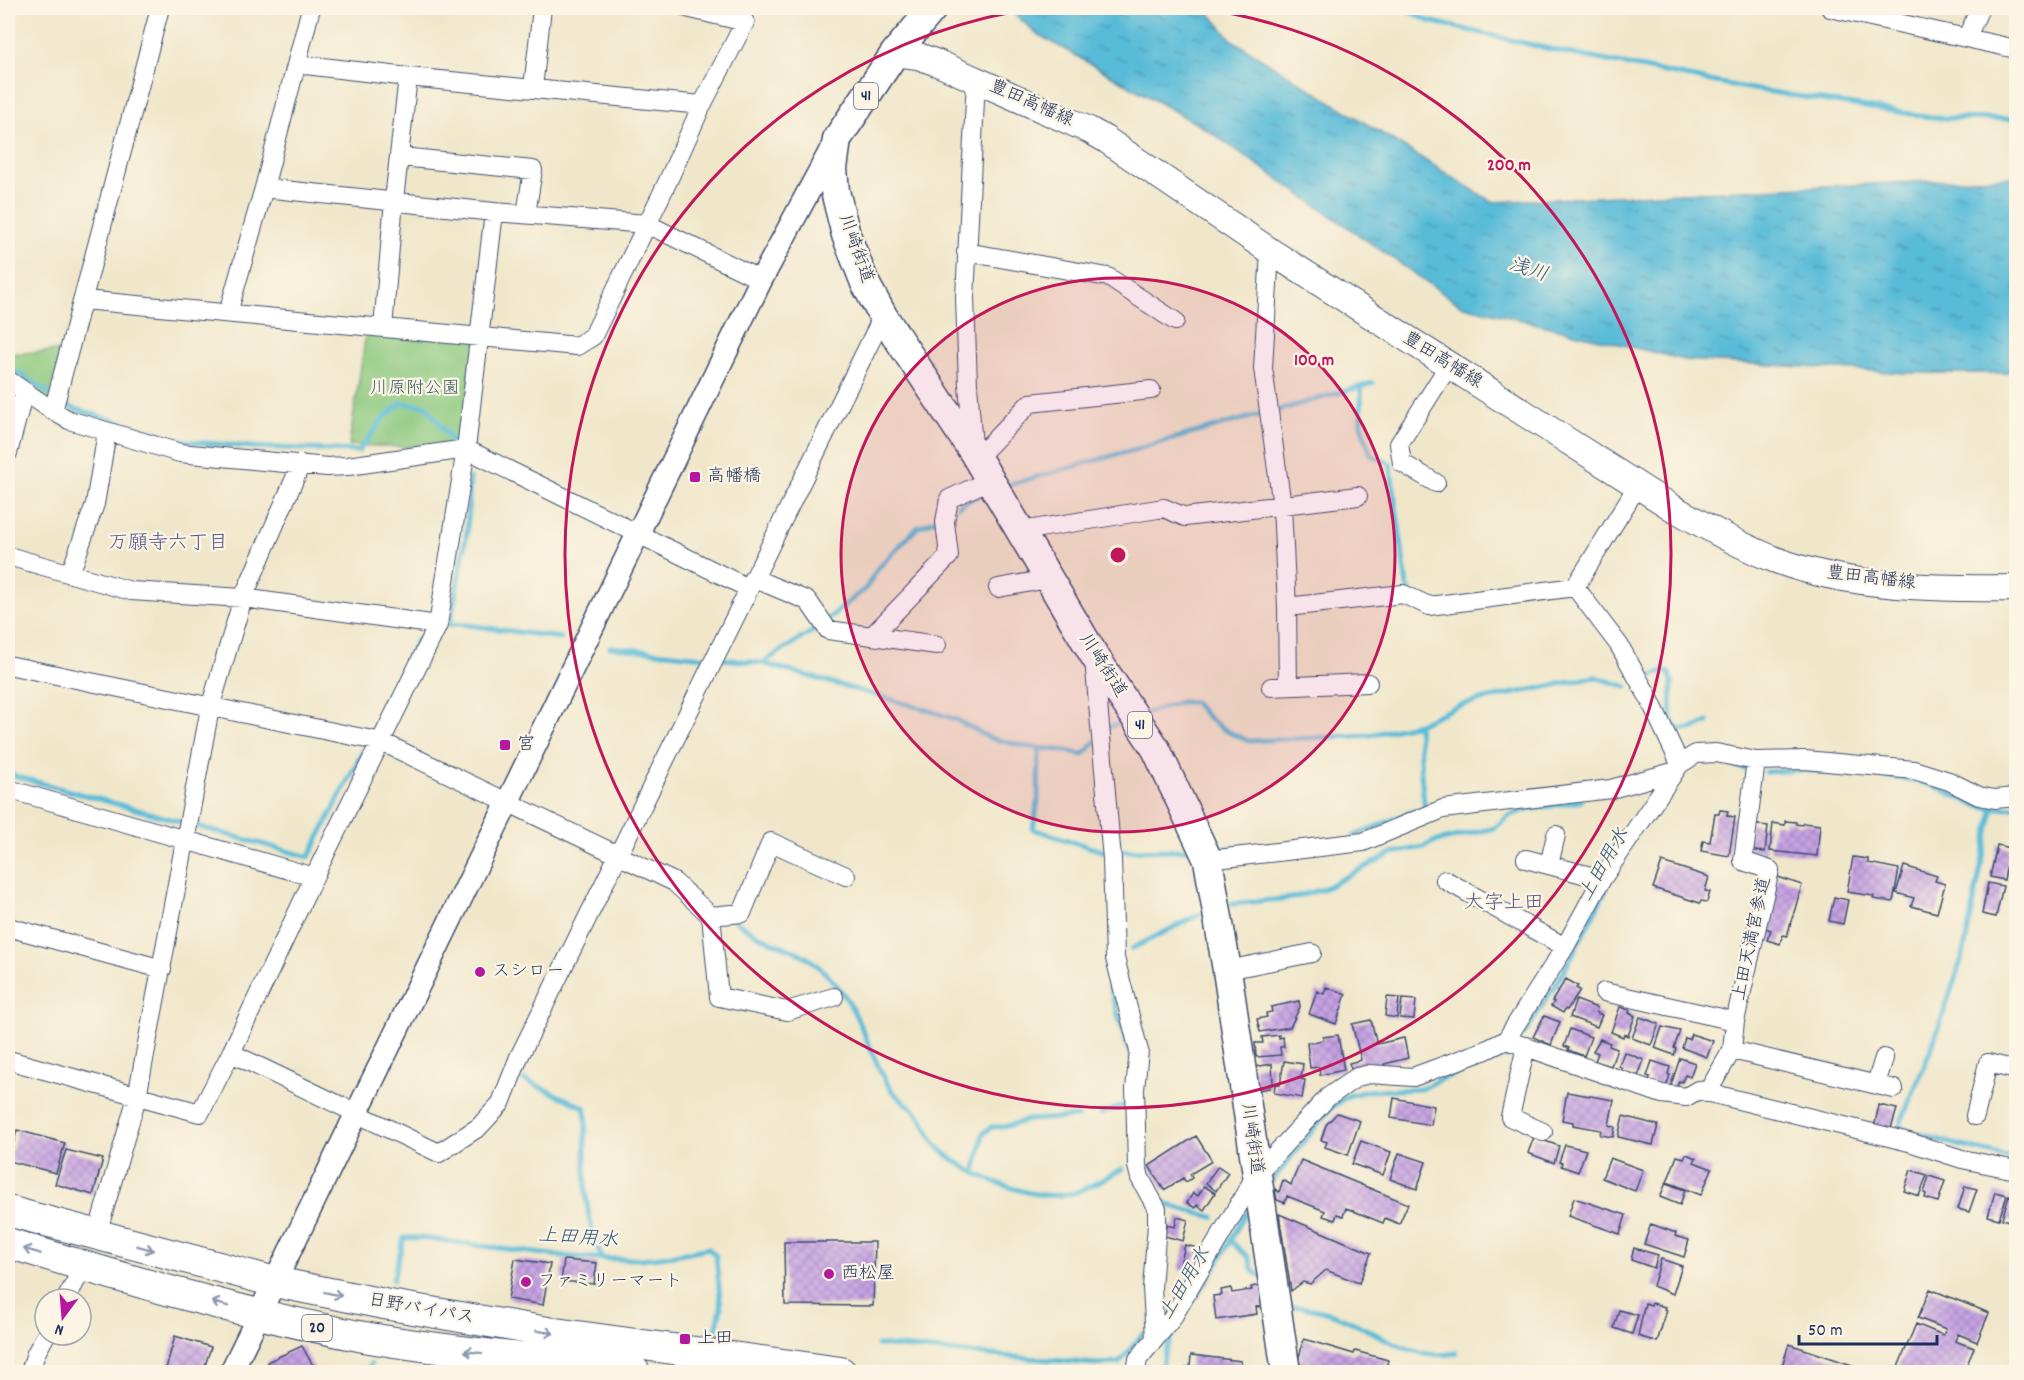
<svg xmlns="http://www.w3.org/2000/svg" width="2024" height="1380" font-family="Dekko,'Klee One',sans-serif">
<defs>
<pattern id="water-ripples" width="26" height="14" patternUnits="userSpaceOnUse" patternTransform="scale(1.5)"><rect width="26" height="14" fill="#59bbd8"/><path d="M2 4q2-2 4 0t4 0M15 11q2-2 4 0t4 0" fill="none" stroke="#4998b2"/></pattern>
<pattern id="building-cross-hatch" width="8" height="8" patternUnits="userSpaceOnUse" patternTransform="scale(1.5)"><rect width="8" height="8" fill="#c7a3e4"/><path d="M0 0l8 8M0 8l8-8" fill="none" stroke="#a185bc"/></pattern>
</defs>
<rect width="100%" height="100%" fill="#fcf5e5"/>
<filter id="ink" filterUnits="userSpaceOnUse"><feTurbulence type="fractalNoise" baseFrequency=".0167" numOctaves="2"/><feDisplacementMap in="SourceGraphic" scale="12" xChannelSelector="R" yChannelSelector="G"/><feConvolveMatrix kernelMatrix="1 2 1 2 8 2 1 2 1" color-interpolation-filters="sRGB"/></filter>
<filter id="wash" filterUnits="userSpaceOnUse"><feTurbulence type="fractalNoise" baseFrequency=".008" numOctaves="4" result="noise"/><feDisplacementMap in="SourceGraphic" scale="24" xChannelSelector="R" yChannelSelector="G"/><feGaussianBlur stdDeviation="1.35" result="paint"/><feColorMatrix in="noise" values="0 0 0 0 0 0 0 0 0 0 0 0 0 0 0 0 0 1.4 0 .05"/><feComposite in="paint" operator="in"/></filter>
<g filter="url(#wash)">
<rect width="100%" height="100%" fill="#f0e7cb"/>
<path fill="#8bc87e" stroke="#537c6e" stroke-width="1.5" d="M367 327 479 338 466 449 349 445Z
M70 350 53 411 8 380V354Z"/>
<path fill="url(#water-ripples)" stroke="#3a759b" stroke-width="1.5" d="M1008 8H1205L1232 40 1492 202 2016 177V373H1908L1685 360 1460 305 1206 129 1037 34Z"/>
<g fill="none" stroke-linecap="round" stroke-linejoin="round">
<path stroke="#59bbd8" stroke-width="5" d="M1402 8 1429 21 1567 53 1746 88 1936 118 2016 119
M8 366 72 408 183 441 252 447 359 451 383 419 401 403 426 406 456 446
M1361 387V425L1371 455 1390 463 1407 586 1410 591
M1279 410 1373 383
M470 478 467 532 450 625 460 624 561 638
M1004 486 1262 414
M958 506 982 494
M828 619 866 588 878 568 918 527 938 519
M610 647 703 657
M723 659 762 663 931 711 957 720 990 738 1028 747 1068 751 1083 755 1095 742
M762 663 816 629
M1648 678 1663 671 1669 673 1672 681 1671 713 1675 727C1688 733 1697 727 1708 722
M1147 713 1180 702H1194C1211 723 1223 731 1249 741L1370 735 1418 724 1458 706 1485 699 1595 677 1627 687
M1106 728 1124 722
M374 729 418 638
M1039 748 1038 801 1033 829 1105 852
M1730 764 1746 769
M1765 772 1799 770 1835 772
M8 774 309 857 363 751
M1883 776C1899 778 1915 780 1930 785 1967 799 1974 812 2016 807
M1993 808 1963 955 1933 1044 1900 1124 1904 1129 1946 1142 2016 1159
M1354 836 1408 813 1425 810 1421 773 1418 724
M1214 848 1234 849
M1117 851 1187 850
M1232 904 1292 898 1323 889 1392 853 1424 847 1433 842 1495 828 1508 816 1526 810 1581 801
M733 919C745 928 758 936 772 942 781 946 792 949 801 954 817 963 833 980 844 995 863 1022 871 1057 888 1085 896 1099 911 1105 920 1117 927 1125 929 1137 936 1145 962 1173 1031 1202 1069 1194 1085 1191 1107 1177 1122 1169
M1131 949 1200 914
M1106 960 1109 985 1132 1060
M1524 1035 1564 971 1606 890
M524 1080 584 1107 586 1117C585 1165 581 1213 602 1258
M1101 1114 1129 1103
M975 1173 983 1134 991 1127H1004L1028 1120 1078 1117
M1272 1181 1331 1108 1347 1096 1367 1091 1421 1089 1439 1080 1510 1055
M1157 1195 1168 1205 1213 1217
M1230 1240 1248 1257 1253 1271 1261 1277
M393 1280 404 1238H421C490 1246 561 1260 631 1259 657 1259 683 1254 708 1248L716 1256 721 1308 716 1330
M1287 1306C1301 1307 1316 1309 1329 1313 1372 1326 1409 1363 1456 1353
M877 1345 1097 1364 1119 1363 1142 1335
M365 1372 371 1364
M1161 1372C1163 1335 1199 1294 1218 1262 1228 1247 1236 1229 1246 1213"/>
</g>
<g id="blocks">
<path fill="url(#building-cross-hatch)" d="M1720 810 1728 811 1727 816 1735 817 1729 856 1701 851 1703 841 1710 842 1715 814H1719Z
M1785 821 1796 822V824L1802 825 1803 823 1820 825 1817 856 1770 851 1773 823 1785 825Z
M1750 824 1768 826 1765 852 1747 850Z
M1997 845 2010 848 2004 880 1990 877Z
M1853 857 1868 859V863L1899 869 1893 902 1873 899 1874 896 1847 892Z
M1662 862 1709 877 1705 891 1710 892 1707 902 1701 901 1700 903 1653 888Z
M1904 866 1937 876 1935 881 1945 884 1937 913 1911 906 1914 898 1896 893Z
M1778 877 1802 885 1787 936 1783 935 1780 944 1767 940 1771 930 1762 927Z
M1988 883 2003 886 1996 917 1982 914Z
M1834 897 1848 900 1843 924 1829 921Z
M1566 979 1578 986 1576 988 1580 990 1567 1010 1565 1009 1563 1013 1551 1006 1554 1002 1552 1001Z
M1326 987 1346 994 1336 1024 1309 1014 1317 991 1324 994Z
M1387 997 1399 998 1397 1018 1385 1016Z
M1402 999 1416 1000 1414 1019 1400 1018Z
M1576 1000 1597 1008 1596 1012 1602 1015 1597 1027 1570 1017Z
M1299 1001 1300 1007 1290 1027 1260 1032 1257 1019 1267 1017 1266 1013 1272 1012 1271 1007Z
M1620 1007 1630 1010 1629 1013 1635 1016 1628 1036 1624 1034 1623 1037 1611 1032Z
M1544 1016 1560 1022 1551 1045 1533 1037Z
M1640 1017 1659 1024 1651 1045 1632 1038Z
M1371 1020 1377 1044 1404 1038 1408 1058 1384 1064 1385 1070 1352 1071 1349 1063 1361 1060 1352 1024Z
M1662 1027 1680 1031 1674 1048 1676 1049 1674 1055 1655 1048Z
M1570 1029 1591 1037 1584 1056 1568 1050 1569 1048 1564 1046Z
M1691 1034 1713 1041 1707 1057 1682 1048 1685 1038 1689 1039Z
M1279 1035V1038L1283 1037 1284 1047H1280L1281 1055 1256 1057 1255 1043H1263L1262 1037Z
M1338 1035 1344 1070 1320 1075 1319 1067 1310 1068 1307 1043 1323 1040V1037Z
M1600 1039 1610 1043 1609 1046 1617 1049 1611 1066 1595 1061 1598 1053 1593 1051Z
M1624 1052 1644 1060 1638 1076 1621 1071 1622 1068 1619 1066Z
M1680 1058 1695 1063 1690 1077 1685 1075 1682 1082 1679 1081 1677 1087 1671 1085Z
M1284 1061 1303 1064 1301 1079 1305 1080 1302 1098 1274 1093 1275 1084 1280 1085Z
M1652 1061 1670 1067 1668 1074 1670 1075 1666 1087 1649 1081 1650 1077 1647 1076Z
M1272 1064 1273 1083 1269 1084 1270 1088 1257 1090 1254 1067Z
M1567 1092 1614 1100 1609 1125 1615 1127 1613 1137 1600 1135 1601 1130 1573 1125V1122L1562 1120Z
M1394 1098 1434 1106 1431 1125 1391 1118Z
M1879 1105 1897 1109 1890 1132 1874 1128Z
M1337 1113 1360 1121 1348 1155 1325 1147 1327 1142 1321 1140 1326 1125Z
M1623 1116 1658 1125 1653 1145 1618 1137Z
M17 1130 65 1143 56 1173 9 1161Z
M1196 1136 1212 1161 1190 1174 1192 1178 1186 1182 1183 1178 1164 1190 1149 1166Z
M1534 1137 1559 1146 1554 1163 1528 1153Z
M1361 1141 1391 1152 1383 1175 1352 1164Z
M1565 1145 1586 1150 1578 1172 1561 1166 1562 1163 1559 1162Z
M66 1150 103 1159 93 1195 55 1184Z
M1399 1153 1426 1162 1417 1189 1390 1179Z
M1686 1154 1696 1158 1694 1162 1712 1169 1701 1195 1667 1182 1677 1156 1684 1158Z
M1610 1158 1643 1170 1635 1191 1602 1178Z
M1301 1160 1408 1204 1399 1224 1385 1218 1383 1223 1346 1208 1343 1216 1337 1214 1335 1220 1323 1216 1325 1211 1287 1196 1285 1203 1277 1200 1275 1189 1279 1192 1283 1180 1291 1185Z
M1218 1166 1228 1173 1216 1191 1206 1183Z
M1911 1170 1927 1175 1919 1196 1904 1191Z
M1929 1176 1945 1181 1938 1202 1925 1198 1926 1194 1924 1193Z
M1666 1183 1685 1190 1680 1205 1660 1197Z
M1204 1186 1215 1193 1204 1210 1197 1205 1195 1208 1187 1203 1193 1193 1198 1196Z
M1965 1186 1977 1189 1969 1212 1958 1209Z
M1995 1192 2007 1195 1999 1219 1988 1216Z
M2009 1195 2016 1198V1210L2013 1222 2002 1219Z
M1574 1198 1626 1215 1620 1234 1568 1216Z
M1279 1214 1371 1253 1359 1283 1326 1270 1310 1284 1303 1282 1291 1291Z
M1177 1217 1188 1220 1183 1241 1165 1236 1167 1225 1175 1227Z
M1651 1224 1676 1233 1675 1236 1689 1240 1684 1257 1644 1244Z
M784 1242H875L873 1306 785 1305Z
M1185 1245 1194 1247 1193 1252 1197 1253 1193 1267 1188 1266 1187 1272 1179 1270Z
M1634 1248 1658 1255 1654 1268 1631 1260Z
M515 1259 550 1264 543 1305 508 1299Z
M1661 1259 1682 1266 1673 1294 1653 1286Z
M564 1260 597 1263 594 1284 561 1281Z
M1262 1285 1265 1306 1256 1307 1257 1314 1216 1320 1213 1296 1222 1295 1221 1290 1231 1288 1232 1293 1252 1290 1251 1287Z
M1930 1289 1989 1313 1977 1342 1958 1334 1955 1341 1974 1348 1964 1372H1911L1898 1367 1916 1324 1943 1335 1946 1329 1918 1318Z
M1645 1303 1651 1305 1652 1303 1665 1307 1664 1309 1667 1310 1657 1342 1638 1336Z
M1619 1310 1638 1315 1632 1334 1614 1328Z
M175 1336 211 1347 203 1372H165Z
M1304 1339 1354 1354 1355 1351 1388 1360 1385 1372H1326L1297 1364Z
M1789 1344 1873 1372H1780Z
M302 1346 316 1371 312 1372H273L267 1362Z
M1191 1355 1241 1361 1240 1372H1186V1367L1190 1368Z"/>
</g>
</g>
<g filter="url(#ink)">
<use href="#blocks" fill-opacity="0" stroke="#3b4b6e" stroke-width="1.5"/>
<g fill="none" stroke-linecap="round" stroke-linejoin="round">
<defs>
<path id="minor" d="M311 8 264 188 494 212 647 224 761 280
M1830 8 2016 49
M1967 37 1980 8
M297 64 408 77 702 105
M533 88 542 8
M401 157 533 170 526 214
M1270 251 1263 368 1282 506 1287 607 1403 594 1429 606 1575 587 1638 485
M966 252 1108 277 1175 321
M84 300 577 346 593 336 667 183 702 105 745 22 687 8
M228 313 264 188
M383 328 394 200 408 77
M8 380 53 411 160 8
M53 411 69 420 180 453 327 467 348 466 466 449 748 588
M973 446 968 385 965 298 976 80
M8 453 24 392
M977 458 1030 403 1151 390
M1436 483 1402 463 1399 444 1449 365
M1021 531 1164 508 1185 517 1358 496
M8 556 131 591 243 598 438 625
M70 574 95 504 107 432
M753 578 808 601 828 630 872 636 949 556 945 522 949 499 990 480
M1575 587 1619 645 1649 698 1680 764
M998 588 1048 579
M1287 607 1288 686
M872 636 937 645
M1094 659 1112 859 1115 958 1139 1051 1135 1089 1137 1166 1140 1178 1157 1209V1225L1152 1288 1155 1338
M8 665 382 742 674 882 711 916 719 997 787 1011 834 997
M1271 687 1368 683
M8 789 314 877 231 1053 200 1113 8 1060
M1526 859 1602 879
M1208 860 1363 842 1443 809 1611 789 1673 772
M1549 865 1556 835
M314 877 438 625 466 449 494 212
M1445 880 1565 947
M711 916 742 913 771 842 846 876
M8 927 162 969
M1227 970 1312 953
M1604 992 1735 1021
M1506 1040 1662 1094 1686 1097 1698 1090 1909 1142 1962 1159 2016 1170
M1526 1046 1510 1117 1543 1132
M1732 1050 1894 1089
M231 1053 439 1153 479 1127 501 1103 519 1057 883 316
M1876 1084 1884 1058
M1707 1093 1732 1050 1735 1021 1770 870 1743 861 1756 761
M1975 1116 1988 1063 2016 1070
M97 1234 137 1097 210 708 243 598 301 464
M66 1299 84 1266
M30 1372 36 1353 46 1335
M1136 1372 1138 1359 1171 1320 1256 1175 1328 1097 1357 1077 1370 1074 1413 1077 1486 1050 1506 1040 1565 947 1602 879 1680 764 1696 754 1716 753 1756 761 1805 760 1914 770 1949 781 1979 796 1995 799 2016 797"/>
<path id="tertiary" d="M231 1372 761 280 833 146"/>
<path id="secondary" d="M895 53 918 56 940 64 1089 130 1105 139 1270 251 1673 508C1707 527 1740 546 1776 560 1849 588 1939 589 2016 588"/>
<path id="primary" d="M933 8 895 53 837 139 833 169 835 191 846 235 865 283 883 316 974 453 1094 655 1156 749 1208 860 1227 970 1286 1372"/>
<path id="trunk" d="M8 1211 275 1282 384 1304 548 1332 841 1372
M8 1243C125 1279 243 1314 364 1337 454 1353 545 1359 635 1372"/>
</defs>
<use href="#minor" stroke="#3b4b6e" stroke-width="20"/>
<use href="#tertiary" stroke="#3b4b6e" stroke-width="25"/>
<use href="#secondary" stroke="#3b4b6e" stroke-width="28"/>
<use href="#primary" stroke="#3b4b6e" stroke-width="31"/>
<use href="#trunk" stroke="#3b4b6e" stroke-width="32"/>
<use href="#minor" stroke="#fff" stroke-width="18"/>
<use href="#tertiary" stroke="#fff" stroke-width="22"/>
<use href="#secondary" stroke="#fff" stroke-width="26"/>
<use href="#primary" stroke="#fff" stroke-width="28"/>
<use href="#trunk" stroke="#fff" stroke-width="30"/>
</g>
<defs><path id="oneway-shaft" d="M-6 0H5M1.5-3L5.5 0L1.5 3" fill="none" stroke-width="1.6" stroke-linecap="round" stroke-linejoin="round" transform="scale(1.5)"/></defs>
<g stroke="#8d97ae">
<use href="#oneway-shaft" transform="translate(145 1248) rotate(15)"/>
<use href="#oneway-shaft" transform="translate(32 1251) rotate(-163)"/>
<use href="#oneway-shaft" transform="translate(333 1294) rotate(12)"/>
<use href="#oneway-shaft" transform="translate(220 1304) rotate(-165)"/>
<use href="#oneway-shaft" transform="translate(545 1332) rotate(9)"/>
<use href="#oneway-shaft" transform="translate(473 1352) rotate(-173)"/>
</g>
</g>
<circle cx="1118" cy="555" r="277" fill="#c2185b" fill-opacity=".12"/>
<g fill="none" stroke="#c2185b" stroke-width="3">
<circle cx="1118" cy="555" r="277"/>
<path d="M1200 8A553 553 0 1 1 1036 8"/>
</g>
<g fill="#b5179e" stroke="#fcf5e5" stroke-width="2">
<rect x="689" y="471" width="12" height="12" rx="3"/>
<rect x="499" y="739" width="12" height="12" rx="3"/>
<circle cx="480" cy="972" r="6"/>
<circle cx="829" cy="1274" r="6"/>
<circle cx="526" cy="1282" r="6"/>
<rect x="679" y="1333" width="12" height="12" rx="3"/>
</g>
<g text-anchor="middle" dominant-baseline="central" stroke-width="4.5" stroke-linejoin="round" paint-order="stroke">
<g fill="#fcf5e5" stroke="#5e6a86" stroke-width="1.5">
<rect x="854" y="83" width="24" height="26" rx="4.5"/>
<rect x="1128" y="712" width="24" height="26" rx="4.5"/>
<rect x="302" y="1315" width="30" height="26" rx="4.5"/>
</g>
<g font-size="16" font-weight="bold" fill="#1b2f5e">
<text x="866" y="96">41</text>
<text x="1140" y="725">41</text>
<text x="317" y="1328">20</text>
</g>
<g font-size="18" fill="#1b2f5e" stroke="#fcf5e5">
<text transform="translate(1031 104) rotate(24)">豊田高幡線</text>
<text transform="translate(855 249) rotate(70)">川崎街道</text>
<text transform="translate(1442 361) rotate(32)">豊田高幡線</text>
<text transform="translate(1871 579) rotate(7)">豊田高幡線</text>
<text transform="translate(1102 666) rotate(57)">川崎街道</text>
<text transform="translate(1753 939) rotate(-78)">上田天満宮参道</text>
<text transform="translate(1251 1139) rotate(82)">川崎街道</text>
<text transform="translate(421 1310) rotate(10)">日野バイパス</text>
</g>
<g font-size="18" fill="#3d5d68" stroke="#fcf5e5">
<text x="415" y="389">川原附公園</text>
</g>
<g font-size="18" fill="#1b2f5e" stroke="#fcf5e5" text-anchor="start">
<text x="707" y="477">高幡橋</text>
<text x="517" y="745">宮</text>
<text x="492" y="972">スシロー</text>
<text x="841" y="1274">西松屋</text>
<text x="538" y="1282">ファミリーマート</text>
<text x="697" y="1339">上田</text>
</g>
<g font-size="20" font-style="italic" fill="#2e5983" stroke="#fcf5e5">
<text transform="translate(1528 271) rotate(18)">浅川</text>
<text transform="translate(1605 865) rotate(-60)">上田用水</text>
<text transform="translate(578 1239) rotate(4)">上田用水</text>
<text transform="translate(1186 1284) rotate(-59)">上田用水</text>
</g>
<g font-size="20" fill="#57588d" stroke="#fcf5e5">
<text x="168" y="544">万願寺六丁目</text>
<text x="1504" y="904">大字上田</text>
</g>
</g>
<circle cx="1118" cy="555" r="9" fill="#c2185b" stroke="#fcf5e5" stroke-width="3"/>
<g font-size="18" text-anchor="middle" font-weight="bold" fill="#c2185b" stroke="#fcf5e5" stroke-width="4.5" stroke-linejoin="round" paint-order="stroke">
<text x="1509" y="170">200 m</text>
<text x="1314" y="365">100 m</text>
</g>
<rect width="2024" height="1380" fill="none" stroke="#fcf5e5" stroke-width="30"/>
<g transform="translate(63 1317) rotate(196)"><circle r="28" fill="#fcf5e5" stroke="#a2a6af" stroke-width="1.5"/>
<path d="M0-4.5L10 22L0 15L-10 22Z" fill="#b5179e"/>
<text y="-9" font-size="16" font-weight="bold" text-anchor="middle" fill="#1b2f5e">N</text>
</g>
<path d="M1799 1335v9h138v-9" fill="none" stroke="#1b2f5e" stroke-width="3"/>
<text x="1808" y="1335" font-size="18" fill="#1b2f5e" stroke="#fcf5e5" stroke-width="4.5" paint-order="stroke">50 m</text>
</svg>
